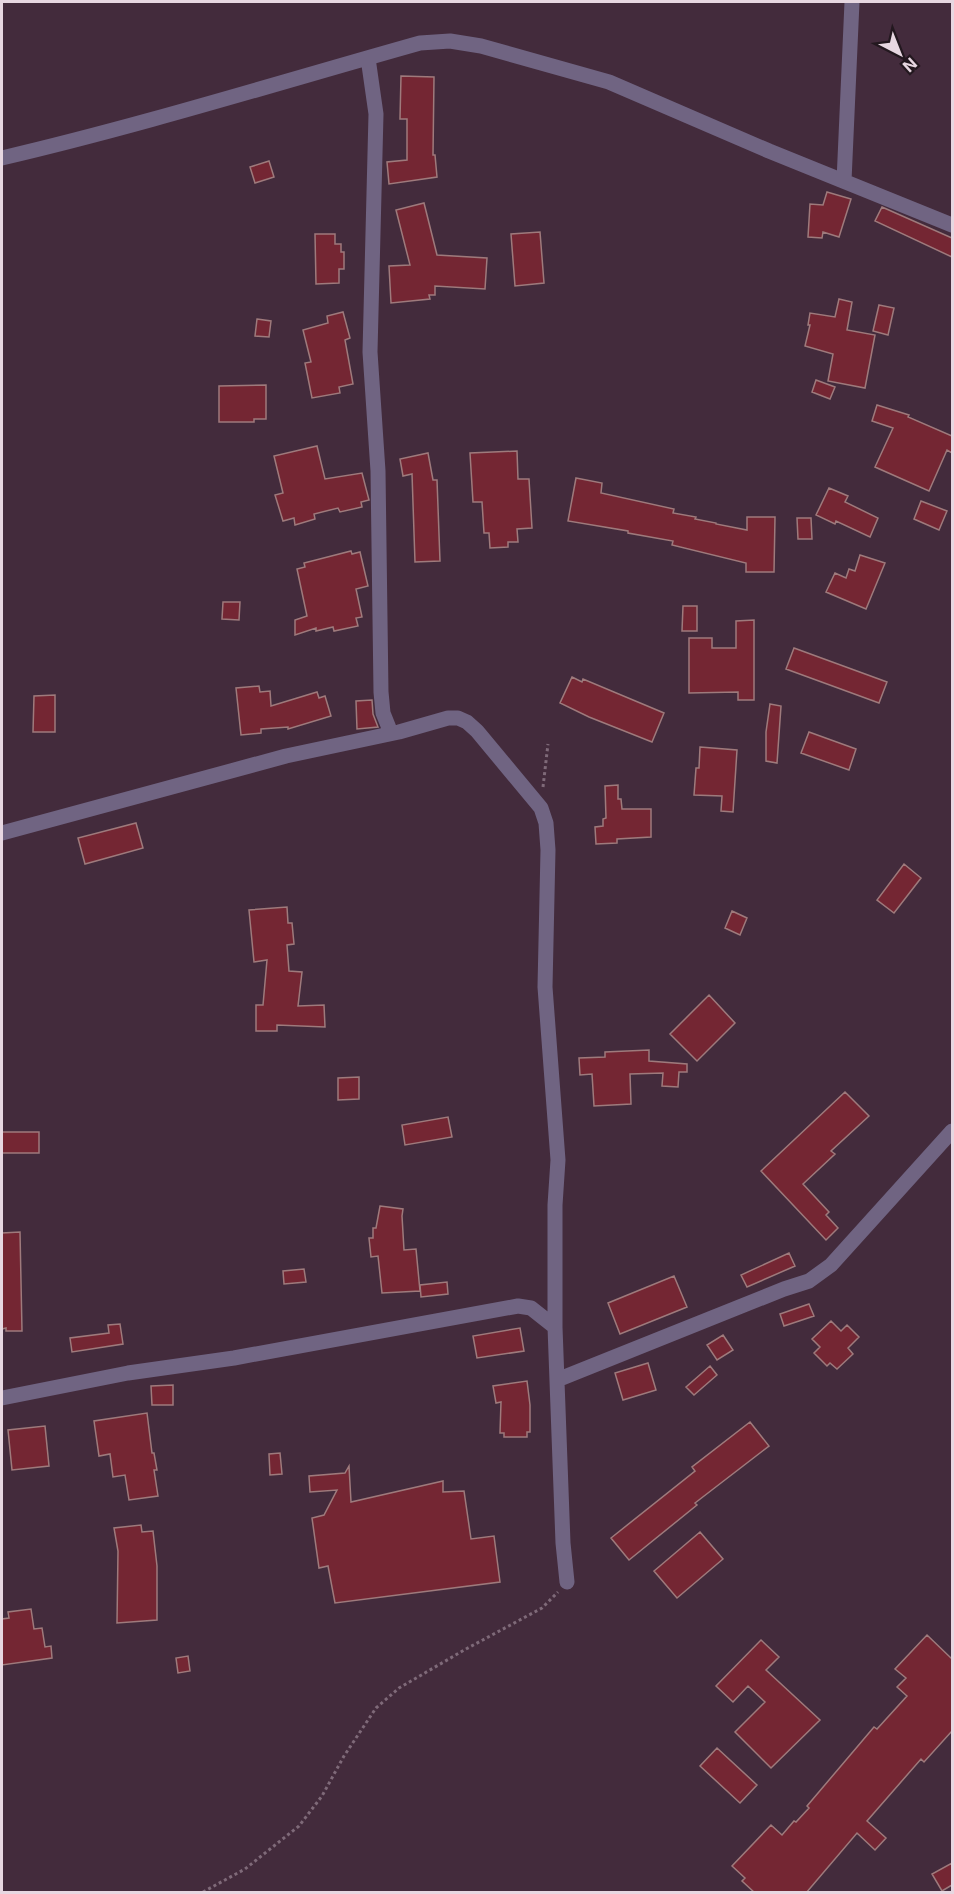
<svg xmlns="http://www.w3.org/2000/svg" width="954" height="1894" font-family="Inter,sans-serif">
<rect width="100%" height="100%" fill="#432b3c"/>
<path fill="#742633" stroke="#9e7a7c" stroke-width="1.5" d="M401 76 434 77 433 155H435L437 177 389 184 387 162 407 160V119H400Z
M269 161 274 177 255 183 250 167Z
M827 192 851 199 839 237 823 232 822 238 808 237 810 204 823 205Z
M424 203 437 255 487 258 485 289 435 286V295H429L430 299 391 303 389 266 410 265 396 210Z
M882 207 952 238V257L875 221Z
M540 232 544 283 515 286 511 234Z
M315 234H335V244H341V252H344V269H339V283L316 284Z
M839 299 852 302 847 330 875 335 865 388 828 381 833 354 805 346 810 325H808L810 313 835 317Z
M879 305 894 308 888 335 873 331Z
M343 312 350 338 345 340 353 384 339 387 340 393 312 398 305 363 311 362 303 330 328 323 327 316Z
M257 319 271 321 269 337 255 336Z
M816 380 835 387 830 399 812 392Z
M266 385V419H254V422H219V386Z
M877 405 909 415 908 417 952 436V453L947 450 929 491 875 467 893 428 872 421Z
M317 446 325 479 362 473 369 500 361 502 362 507 340 512 338 508 314 514 315 519 295 525 294 518 283 521 275 495 283 493 274 456Z
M517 451 518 479H529L532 528 517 529 518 542H508V547L490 548 489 533H484L482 502H473L470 453Z
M428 453 433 480H437L440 561 415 562 412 474 403 476 400 459Z
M576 478 602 483 601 493 674 509 673 513 696 517 695 519 716 523V524L747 530V517H775L774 572H746V563L672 545 673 541 628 533V531L568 521Z
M829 488 848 496 845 502 878 518 870 537 836 521 835 524 816 515Z
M921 501 947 511 939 530 914 519Z
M797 518H811L812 539H798Z
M351 551 352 554 360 552 368 586 356 589 362 617 356 618 358 626 334 631 333 627 316 631V628L295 635V620L307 616 297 569 305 567 304 563Z
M860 555 885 563 866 609 826 592 835 573 846 578 849 569 855 571Z
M223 602H240L239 620 222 619Z
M683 606H697V631H682Z
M754 620V700H738V692L689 693V638H712V648H736V621Z
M794 648 887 682 879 703 786 669Z
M572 677 582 682 583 679 664 713 652 742 589 717 560 703Z
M259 686 260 692 270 691 271 706 317 692 319 698 325 696 331 716 288 729V727L261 729V733L241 735 236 688Z
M55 695V732H33L34 696Z
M372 700 373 714 378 727 357 729 356 701Z
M770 704 781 706 777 763 766 761V732Z
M809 732 856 749 849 770 801 753Z
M700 747 737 750 733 812 721 811 722 796 694 795 696 768H699Z
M618 785V799H621L622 809H651V837L617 839V843L596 844 595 827 603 826V819L606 818 605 786Z
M136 823 143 848 85 864 78 838Z
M904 864 921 878 894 913 877 900Z
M287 907 288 923H292L294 944 287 945 289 971 302 972 298 1006 324 1005 325 1027 277 1025V1031H256V1005H263L267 960 254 962 249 910Z
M732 911 747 918 740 935 725 928Z
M709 995 735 1023 697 1061 670 1034Z
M649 1050V1061L687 1064V1072H679L678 1087 662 1086 663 1073 630 1074 631 1104 594 1106 592 1074 580 1075 579 1058 605 1057V1052Z
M359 1077V1099L338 1100V1078Z
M845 1092 869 1116 831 1151 835 1154 803 1184 829 1212 826 1215 838 1228 826 1240 761 1171Z
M448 1117 452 1137 405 1145 402 1125Z
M2 1132H39V1153H2Z
M380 1206 403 1209 402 1216 404 1250 416 1249 420 1291 382 1293 378 1256 371 1257 369 1238H373V1228H376Z
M20 1232 22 1331H6V1328L2 1329V1233Z
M789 1253 795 1266 747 1287 741 1275Z
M304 1269 306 1282 284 1284 283 1271Z
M674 1276 687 1307 620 1334 608 1303Z
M447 1282 448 1294 421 1297 420 1285Z
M809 1304 814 1316 784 1326 780 1314Z
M831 1321 841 1331 847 1325 859 1337 848 1348 853 1354 837 1369 830 1363 827 1366 814 1353 820 1347 812 1339Z
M120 1324 123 1344 72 1352 70 1338 109 1333 108 1325Z
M520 1328 524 1351 477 1358 473 1336Z
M723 1335 733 1350 717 1360 707 1345Z
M648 1363 656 1390 623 1400 615 1373Z
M710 1366 717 1375 694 1395 686 1387Z
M527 1381 530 1405V1432H527V1437H504V1433H500L501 1402 496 1403 493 1386Z
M173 1385V1405H152L151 1386Z
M147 1413 152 1453H154L157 1470H154L158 1496 129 1500 125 1475 113 1477 110 1454 99 1456 94 1421Z
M750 1422 769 1446 695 1503 697 1505 629 1560 611 1538 695 1471 692 1467Z
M45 1426 49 1466 12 1470 8 1430Z
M280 1453 282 1474 270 1475 269 1454Z
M349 1466 351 1502 443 1481V1492L464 1491 471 1539 494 1536 500 1582 335 1603 328 1566 319 1568 312 1518 324 1515 337 1490 310 1492 309 1476 345 1473Z
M141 1525 142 1532 153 1531 157 1566V1620L117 1623 118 1551 114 1528Z
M700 1532 723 1559 677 1598 654 1571Z
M31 1609 34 1629 42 1628 45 1647 51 1646 52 1658 2 1665V1619L9 1618 8 1612Z
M927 1635 952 1659V1731L924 1762 921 1759 867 1821 886 1838 875 1850 857 1833 806 1893H755L742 1881 745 1878 732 1866 771 1825 782 1835 794 1821 796 1822 809 1808 807 1806 874 1727 877 1729 907 1696 897 1687 906 1678 895 1669Z
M761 1640 779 1657 766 1670 820 1720 771 1768 735 1732 765 1702 748 1686 733 1702 716 1686Z
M188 1656 190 1671 178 1673 176 1658Z
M717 1748 757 1785 740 1803 700 1766Z
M952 1863V1885L942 1891 932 1874Z"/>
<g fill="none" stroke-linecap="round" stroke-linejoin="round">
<path stroke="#7f6a79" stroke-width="3" stroke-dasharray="3 3" stroke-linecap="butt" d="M543 787 548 744
M203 1892 245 1869 299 1826 322 1796 344 1756 376 1708 399 1688 466 1649 542 1608 558 1592"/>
<path stroke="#706482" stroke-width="15" d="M368 58 376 114 370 352 378 471 381 692 383 713 391 733
M2 158C143 125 281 82 420 43L450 41 481 46 609 82 769 151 952 225
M844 181 852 2
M2 833 286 756 399 732 448 718H458L467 722 477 731 541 808 546 823 548 850 545 987 558 1160 555 1205V1327L563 1543 567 1582
M557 1380 784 1289 809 1281 831 1265 952 1131
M2 1398 128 1373 234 1358 518 1306 531 1308 555 1327"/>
</g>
<rect width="954" height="1894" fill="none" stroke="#e7d7e1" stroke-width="6"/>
<g transform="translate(900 54) rotate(138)" stroke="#23181f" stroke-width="4.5" paint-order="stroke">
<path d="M0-4.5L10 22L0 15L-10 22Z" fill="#e7d7e1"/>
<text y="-9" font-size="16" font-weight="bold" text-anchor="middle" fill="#e7d7e1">N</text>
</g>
</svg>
